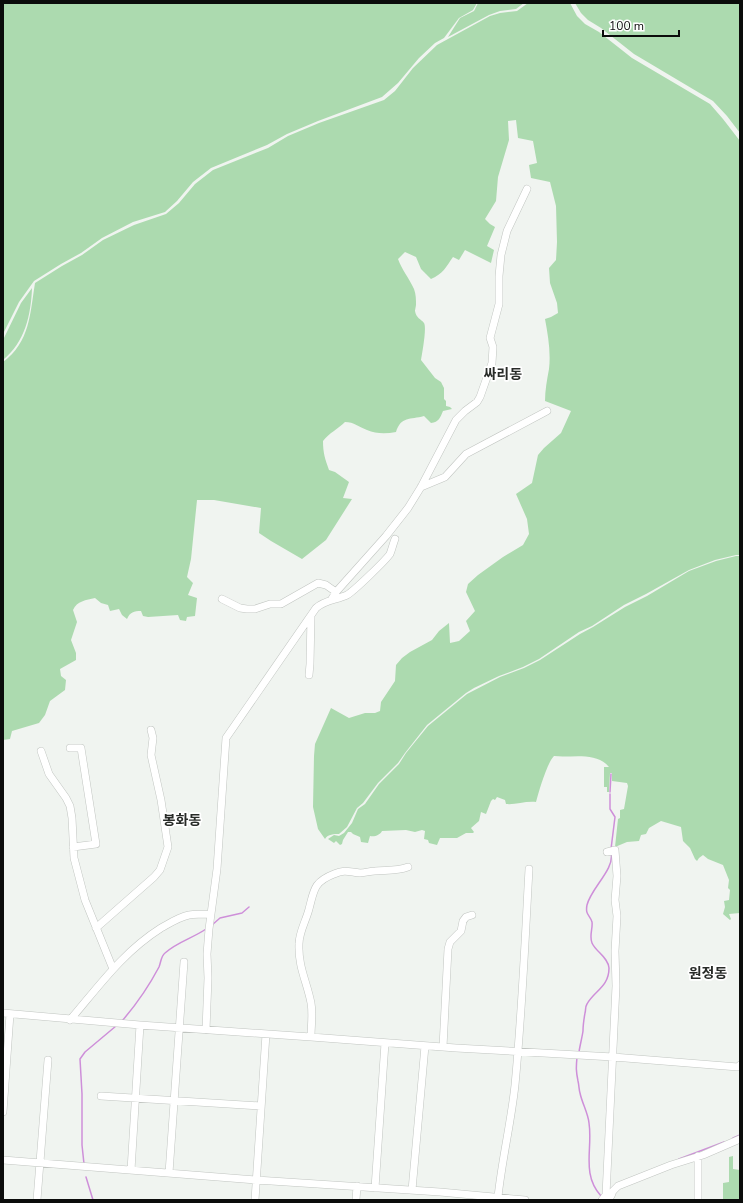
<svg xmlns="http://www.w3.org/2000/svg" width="743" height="1203" font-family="'Nunito Sans','Noto Sans KR',sans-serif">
<rect width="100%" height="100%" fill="#f0f4f0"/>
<path fill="#acdaaf" d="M3 3H477L473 10 459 18 444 38 435 43 419 58 398 83 382 97 318 121 287 134 267 145 211 168 193 182 177 201 165 212 133 222 102 238 81 253 61 264 34 281 19 302 3 334Z
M478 3H524L516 9 500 11 489 15 448 37 460 18 474 11Z
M528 3H570L577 16 585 24 599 32 632 58 710 104 723 119 740 141V555H736L715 560 689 570 646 594 624 605 592 626 579 632 539 659 523 667 499 676 474 688 466 693 427 725 405 753 398 763 378 783 363 803 357 808 347 827 339 834C334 834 328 834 325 839L318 829 313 807 314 756 315 744 331 708 349 718 365 713H375L380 711 381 702 395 681 396 665 402 658 410 652 432 640 439 631 449 623 450 643 459 641 470 631 466 621 475 611 466 592 468 584 478 575 503 557 523 545 529 534 527 519 516 494 532 483 538 455 544 448 561 433 571 411 545 401C545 390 547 380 549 369 551 353 548 335 545 319L551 317 558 313 557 303 550 283 549 268 556 260 557 242 556 206 550 182 531 178 529 165 537 163 533 141 518 138 516 120 508 121 509 140 498 177 496 201 485 219 490 224 495 227 487 246 494 250 491 263 465 250 459 260 453 257C446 267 443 274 431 279L421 269 416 257 405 252 398 259C402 270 409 278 414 289 416 294 416 300 416 305 416 305 415 311 415 311 416 318 421 319 424 323 427 327 422 354 421 360L435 378 441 382 444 388V399L446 401V406L450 407 452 409 443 411C440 418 439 422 431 423L424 416C410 420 401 416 396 432 386 434 376 434 367 430 359 427 354 422 345 422 338 429 329 433 323 441 323 453 325 459 329 470L335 472 349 482 343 498 352 499 326 540 302 559 271 541 259 533 261 508 214 500H197L191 559 187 577 193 583 188 595 197 598 195 616 187 617 186 621 180 620 178 615 148 617 143 616 141 611C134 611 130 612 127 619L122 615 119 609 110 611 108 605 101 603 95 598C86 600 77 601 73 610L77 622 71 640 76 653V660L60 669 61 676 66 680 65 690 50 701 45 715 39 723 12 731 10 739 3 740V362C30 342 30 314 35 283L62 266 82 255 103 240 134 225 166 214 179 203 195 184 213 170 268 148 288 136 319 123 384 100 395 91 413 68 437 45 490 16 500 13 517 11Z
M575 3H740V133L727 116 713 101 634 54 601 28 588 20 581 13Z
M32 288C31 315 25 342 3 360V340L21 303Z
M736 556H740V913L729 914 731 919 730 920 723 914 725 907 724 901 729 900 730 890 728 888 729 880 723 865 708 859 703 855 699 858 697 861 695 859 690 848 683 841 681 827 661 821 649 828 646 834 641 835 639 841 627 842 615 847 618 819 620 818V810L624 809 628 786 627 783 612 781V773H610L609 792H607V787H604V767H609C596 751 572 758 554 756 547 763 539 791 536 802 525 801 515 805 506 804L505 800 497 797 495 800 493 799 491 801 486 814 481 812 479 821 471 828 474 832 473 833H466L457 838H440L437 845 429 843 428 840 424 839 425 831 422 830 415 832 406 830 382 831C380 835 375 837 370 836L368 843 361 842 360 837 353 834 351 832H348L343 840 342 844 340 845 336 841 334 843 328 839 334 835 339 836 344 833 352 823 358 809 365 804 379 784 399 764 406 753 428 726 467 694 500 677 524 668 540 660 580 634 593 627 625 607 647 596 689 571 716 561Z
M733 1156V1169L740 1170V1200H723V1183L729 1182V1157Z"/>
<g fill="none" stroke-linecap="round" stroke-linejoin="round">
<path stroke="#ce8fd9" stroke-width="1.5" d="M610 792 611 774
M610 794V809L615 817 611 849
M212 925 220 918 242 913 249 907
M122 1021C135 1006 150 984 159 967 161 962 161 956 165 953 177 942 193 938 206 929
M579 1052C580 1045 582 1038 583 1031 583 1024 584 1019 585 1013 586 1010 585 1007 587 1004 594 991 609 987 609 968 608 957 596 952 592 943 589 936 593 928 592 922 590 915 585 915 587 905 591 888 615 869 611 853
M577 1057C576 1068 576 1071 578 1081 579 1085 579 1090 580 1093 582 1103 588 1113 589 1123 593 1148 581 1174 601 1196
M733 1138 740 1135
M679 1159 724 1142
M84 1164 82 1145V1094L80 1059 85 1052 116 1026
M86 1177 93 1200"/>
<defs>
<path id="minor" d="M421 487 445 477 466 454 547 411
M222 599 240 608 247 609H255L270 604H281L318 583 326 585 336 592
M331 600 336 592 386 536 408 508 421 487 456 420 465 411 477 402 480 397 492 363 493 347 490 338 499 304V276L501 255 507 231 527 189
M309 675 310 664 311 616
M70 748H81L96 844 73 847
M41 751 49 774 66 798 70 806 72 818 74 858 85 900 113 969
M96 928 154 877 160 870 168 847 161 800 151 755 153 738 151 730
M3 1013 140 1025 311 1037 456 1048 613 1057 738 1067 740 1065
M70 1020C99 986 123 952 161 928 170 923 179 917 189 915 196 914 204 914 211 914
M206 1030 208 978 207 954 209 929 217 869 226 738 316 608C325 600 336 600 347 595 354 591 385 561 390 554 392 549 393 544 395 539
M311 1037C311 1026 313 1014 311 1003 307 982 298 967 299 944 299 932 306 921 309 909 314 891 313 882 334 874 345 869 349 872 360 873 366 873 370 871 375 871 387 870 397 871 408 867
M443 1047 448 949 450 942 461 931 463 921 466 917 472 915
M101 1096 261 1106
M3 1112 10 1014
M698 1156V1200
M3 1160 256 1180 440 1192 525 1200
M131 1170 140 1025
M169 1173 184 962
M375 1188 385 1043
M412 1190 425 1046
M606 1195 616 986 615 951 617 916 615 900 617 876 615 850 607 852
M498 1197C502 1159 511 1123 515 1085 522 1013 525 941 529 869
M37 1200 48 1060
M255 1200 266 1034
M356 1200 357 1186
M602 1200 606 1195 611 1196 613 1191 618 1186 671 1165 703 1155 740 1139"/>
</defs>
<use href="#minor" stroke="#c1c5c1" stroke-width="8"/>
<use href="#minor" stroke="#fff" stroke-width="7"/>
</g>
<g text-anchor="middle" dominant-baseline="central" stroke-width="3.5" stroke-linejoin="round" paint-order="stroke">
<g font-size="14" font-weight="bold" fill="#282b28" stroke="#fff">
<text x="503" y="374">싸리동</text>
<text x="182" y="820">봉화동</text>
<text x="708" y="973">원정동</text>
</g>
</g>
<rect width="743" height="1203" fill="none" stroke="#0b0c0b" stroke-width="8"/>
<path d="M603 30v6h76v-6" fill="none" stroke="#0b0c0b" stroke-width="2"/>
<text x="609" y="30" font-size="12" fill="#0b0c0b" stroke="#ffffff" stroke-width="3" paint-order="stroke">100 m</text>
</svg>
